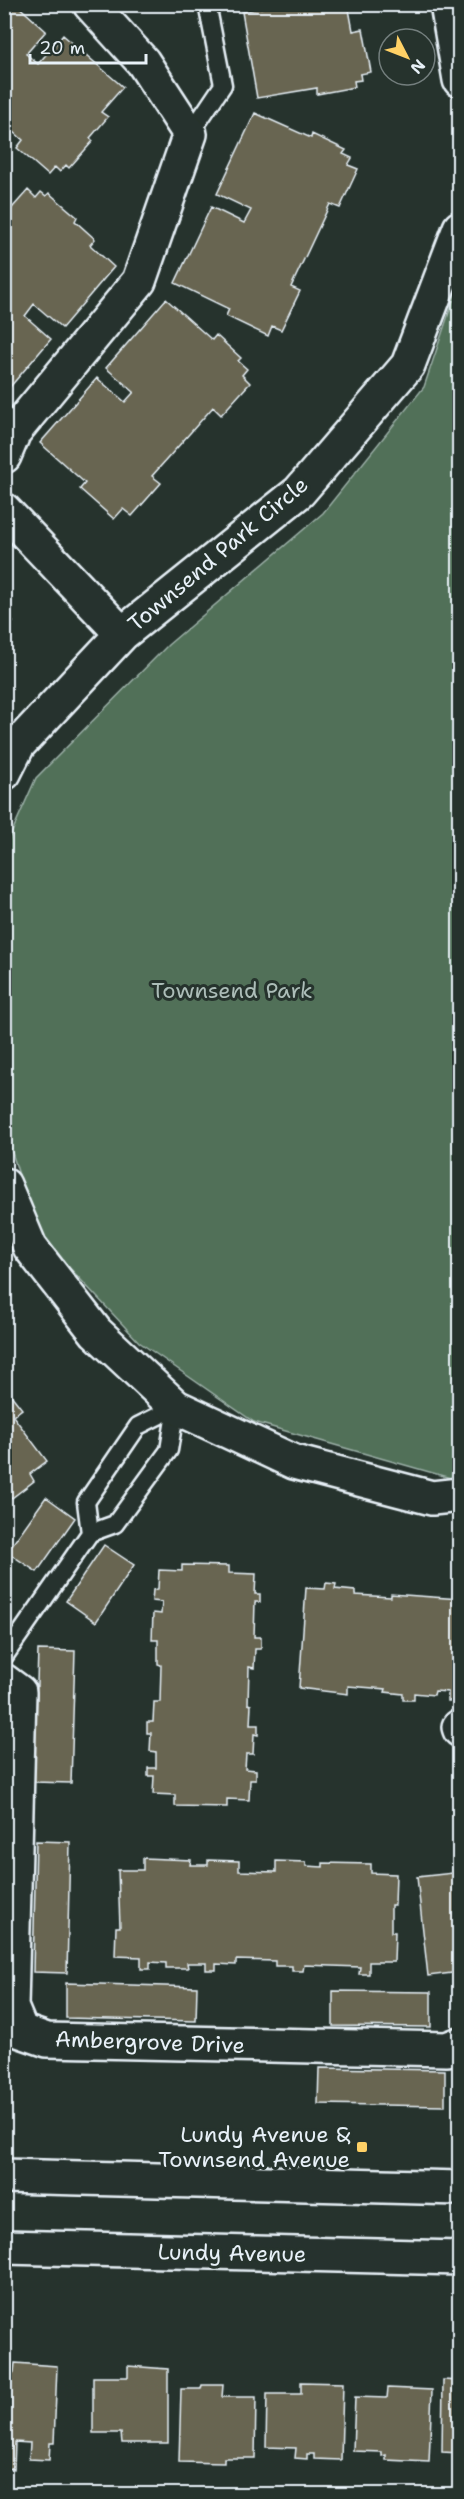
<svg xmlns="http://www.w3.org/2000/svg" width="464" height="2499" font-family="'Shantell Sans',sans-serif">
<rect width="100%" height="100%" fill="#26332d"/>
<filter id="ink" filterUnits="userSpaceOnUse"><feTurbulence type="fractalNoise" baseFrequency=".0167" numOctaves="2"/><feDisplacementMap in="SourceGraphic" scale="12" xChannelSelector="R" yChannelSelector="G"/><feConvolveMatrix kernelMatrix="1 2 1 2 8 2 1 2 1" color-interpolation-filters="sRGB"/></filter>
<g filter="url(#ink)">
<path fill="#517058" stroke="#9cb0a8" stroke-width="1.5" d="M459 283V1478L454 1479 254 1422 139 1342 37 1233 5 1130 4 850 36 778 168 645 323 513 424 387Z"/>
<path fill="#676551" stroke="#e8f1f8" stroke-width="1.5" d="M4 4H16L46 31 26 54 38 64 63 35 123 87 101 112 108 117 90 138 93 141 69 168 66 165 60 172 55 167 48 175 17 148 23 140 4 123Z
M348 4 353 31 363 29 371 72 360 74 361 80 354 81 355 87 317 94V88L257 98 242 12 278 4Z
M255 113 311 138 312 134 346 150 343 154 352 158 348 165 358 169 340 208 330 204 291 287 300 291 281 330 272 326 268 336 226 316 229 309 175 283 211 207 244 223 251 210 217 194Z
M28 190 36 198 41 192 46 196 49 193 77 217 75 221 95 239 90 245 114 267 62 328 34 304 25 316 51 339 4 394V234L10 228 4 223V217Z
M166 299 212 340 216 335 241 358 238 361 247 369 242 375 250 383 221 415 213 407 152 476 161 483 132 516 123 509 114 519 80 489 85 483 40 443 97 378 125 402 134 392 106 368Z
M4 606 9 610 5 615 13 622 4 633Z
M4 1386 22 1409 13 1416 47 1461 30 1474 34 1481 4 1504Z
M46 1497 75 1518 37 1572 7 1552Z
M104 1545 134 1565 96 1622 66 1601Z
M182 1565 229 1566V1573L256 1574 255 1594H260V1602H255L254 1637H261V1649H255L254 1668 249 1667 248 1704 251 1705 250 1725H258V1735L254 1734 253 1754H246L245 1769 256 1770V1780H250L249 1800 227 1799V1807L175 1806V1795L153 1794 154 1776H148V1768H156V1752L150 1751 151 1733H147V1722H153L154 1702H160L161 1665 158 1664V1640H152L153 1613 161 1614 162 1602 152 1601 153 1590 158 1589 159 1570 182 1571Z
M326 1583 336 1584 335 1589 355 1591V1595L391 1597V1594L460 1599 459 1701H448V1692L435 1691 434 1695 414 1693V1700H403V1694L385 1692 386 1689 348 1686V1694L299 1688 306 1588 325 1589Z
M38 1650 75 1651 71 1783 34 1782Z
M36 1841 70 1842 67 1973 33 1972Z
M143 1858 191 1860 190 1865H208V1860L239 1861V1871L276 1872V1861L306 1862V1866L323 1867V1863L371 1864V1873L396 1874 395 1905H391V1932H395L394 1962H369V1974H359L360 1967 304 1965 303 1971H292V1966H275V1961L236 1960V1965L216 1964V1970H206V1963H187L188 1968H166V1963L150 1962V1969H141V1957L115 1956 116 1927H120L118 1870H143Z
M453 1873 460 1928V1972L428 1976 417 1877Z
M66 1983 197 1987 196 2021 66 2018Z
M333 1991 431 1992V2027L333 2026Z
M319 2068 445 2070V2106L318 2104Z
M15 2363 57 2366 54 2443H50L49 2460 29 2459 30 2443 15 2442 14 2469 4 2468V2373H14Z
M128 2366 168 2369V2443H122L121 2433H93V2377H128Z
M443 2380 460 2381V2453L442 2452Z
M301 2382 343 2383 341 2460 314 2459V2454H307V2459L295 2458 296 2448 266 2447 267 2394H301Z
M202 2385H223L222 2397H256L255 2458H224V2463L179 2462 181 2389H201Z
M388 2388 432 2390 429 2462 386 2460V2455L382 2456V2452L353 2451 355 2397 387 2398Z"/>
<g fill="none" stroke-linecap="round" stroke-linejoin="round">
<defs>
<path id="lane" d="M190 134 223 85 207 4
M4 1657 90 1533 115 1524 169 1450 176 1407 138 1426 86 1502 90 1533"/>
<path id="street" d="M447 4 460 80
M4 456 14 432 139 281 190 134 143 62 90 4
M4 510 122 634
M4 773 18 745 122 634 299 492 408 365 460 228
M4 1185 30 1247 96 1332 176 1407 294 1462 432 1498 460 1495
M4 1681 19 1692 11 2007 21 2031 47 2040 447 2049 460 2044
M459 1727 460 1730"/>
<path id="primary" d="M4 2176 460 2188
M4 2247 460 2258"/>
</defs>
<use href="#lane" stroke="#e8f1f8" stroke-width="21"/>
<use href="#street" stroke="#e8f1f8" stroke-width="38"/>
<use href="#primary" stroke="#e8f1f8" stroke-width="38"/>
<use href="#lane" stroke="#26332d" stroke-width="16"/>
<use href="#street" stroke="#26332d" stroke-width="33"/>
<use href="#primary" stroke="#26332d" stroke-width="33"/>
</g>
</g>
<rect fill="#ffd166" stroke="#26332d" stroke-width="2" x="356" y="2141" width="12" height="12" rx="3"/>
<g text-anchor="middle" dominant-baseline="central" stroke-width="6" stroke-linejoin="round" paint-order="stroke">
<g font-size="22" fill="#e8f1f8" stroke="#26332d">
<text transform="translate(218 554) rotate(-40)">Townsend Park Circle</text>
<text transform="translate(150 2042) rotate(2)">Ambergrove Drive</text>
<text transform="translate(232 2253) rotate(1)">Lundy Avenue</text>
</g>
<g font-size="22" fill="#acbdb8" stroke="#26332d">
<text x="232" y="990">Townsend Park</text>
</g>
<g font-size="22" fill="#e8f1f8" stroke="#26332d" text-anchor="end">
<text x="350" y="2134">Lundy Avenue &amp;<tspan x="350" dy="25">Townsend Avenue</tspan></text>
</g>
</g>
<rect width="464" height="2499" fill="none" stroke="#26332d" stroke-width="24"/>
<rect x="12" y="12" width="440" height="2475" fill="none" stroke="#e8f1f8" stroke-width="2" filter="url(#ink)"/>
<g transform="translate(407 57) rotate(132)"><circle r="28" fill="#26332d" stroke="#747f7e" stroke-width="1.5"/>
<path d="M0-4.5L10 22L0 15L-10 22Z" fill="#ffd166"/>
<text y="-9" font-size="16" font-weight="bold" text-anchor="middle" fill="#e8f1f8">N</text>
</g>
<path d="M30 54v9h116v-9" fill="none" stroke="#e8f1f8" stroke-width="3"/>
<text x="39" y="54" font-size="18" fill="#e8f1f8" stroke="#26332d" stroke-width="4.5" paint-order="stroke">20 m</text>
</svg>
